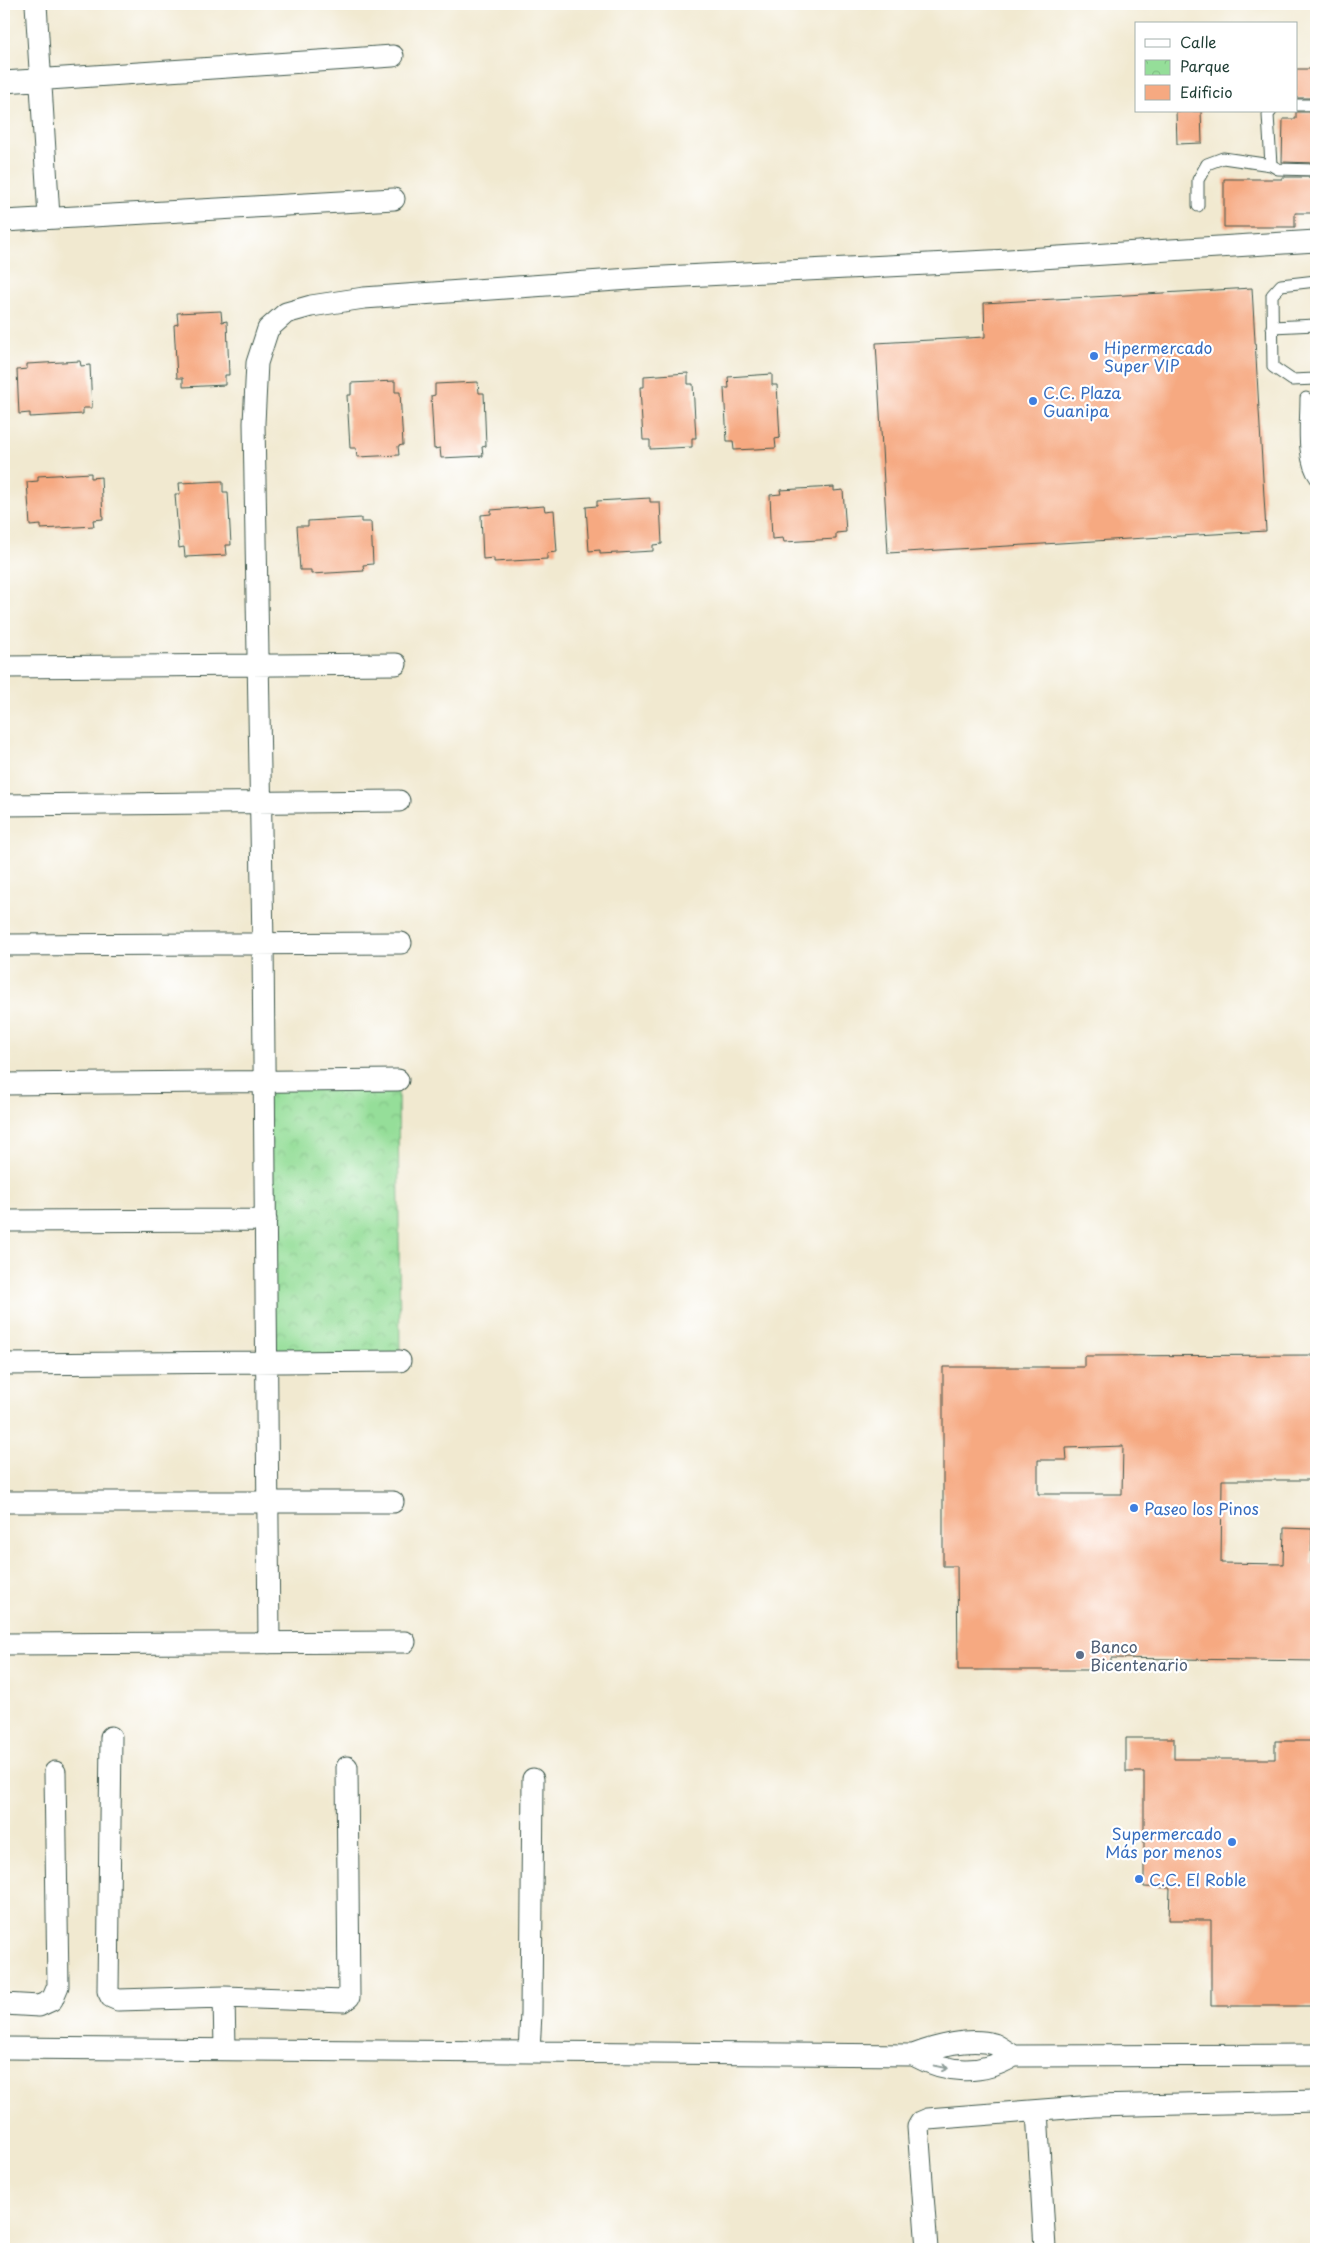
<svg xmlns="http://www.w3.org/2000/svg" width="1320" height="2253" font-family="'Playpen Sans',sans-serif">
<defs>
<pattern id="park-crowns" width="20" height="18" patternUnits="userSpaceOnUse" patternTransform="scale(1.25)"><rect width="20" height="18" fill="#95de99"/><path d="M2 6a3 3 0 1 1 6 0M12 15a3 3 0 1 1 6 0" fill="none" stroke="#80bf84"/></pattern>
</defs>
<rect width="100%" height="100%" fill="#fff"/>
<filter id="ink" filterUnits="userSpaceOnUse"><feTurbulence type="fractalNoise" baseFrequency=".02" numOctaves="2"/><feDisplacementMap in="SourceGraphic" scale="10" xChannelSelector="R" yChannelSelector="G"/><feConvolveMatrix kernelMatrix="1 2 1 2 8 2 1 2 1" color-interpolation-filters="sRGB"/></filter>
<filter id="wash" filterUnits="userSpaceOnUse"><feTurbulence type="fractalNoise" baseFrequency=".0096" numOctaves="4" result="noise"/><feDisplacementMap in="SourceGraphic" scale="20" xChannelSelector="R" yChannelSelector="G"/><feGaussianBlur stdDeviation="1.12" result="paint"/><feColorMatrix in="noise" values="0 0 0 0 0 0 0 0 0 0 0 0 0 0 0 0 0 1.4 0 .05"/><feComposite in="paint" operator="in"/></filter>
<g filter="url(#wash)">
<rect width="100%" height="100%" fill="#f1e9d0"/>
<path fill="url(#park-crowns)" stroke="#5a8e66" d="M398 1080 400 1361 266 1362 264 1082Z"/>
<g id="blocks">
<path fill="#f6a981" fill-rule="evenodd" d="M1296 69H1316V98H1296Z
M1176 111H1201L1202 143 1177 144Z
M1296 112H1316V163L1282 162 1283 119H1296Z
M1282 177H1316V213H1295V227H1224V179H1282Z
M1252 288 1266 531 888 553 876 343 985 337 984 303Z
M221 311 222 322 227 321 229 375H225V385L183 387V378H177L174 325 178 324 177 313Z
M80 361 81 366 90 365 92 408H83V414L30 417V413L19 414 17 370 27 369V364Z
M688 373V384H693L696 438H692V447L650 449V440H643L640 387H644V376Z
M772 374V385H777L780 438 775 439 776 448 734 450 733 441H727L724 388H729L728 377Z
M395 381V392H400L403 445 398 446 399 455 357 457 356 448H350L347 395H351V383Z
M478 382 479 393H484L486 446 482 447 483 456 441 458 440 448 434 449 431 396 435 395V384Z
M91 473V478L101 477 103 519 93 520 94 526 41 529V525L30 526 27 482 38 481V476Z
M223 481V492H228L231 545H226L227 555 185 557 184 547 179 548 175 494H180L179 483Z
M834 487V491L843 490 846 532 836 533V539L784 542 783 538 772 539 770 495 781 494 780 490Z
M650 498V502H660L662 544 653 545V551L600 554V550L589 551 586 507 597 506V501Z
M544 506 545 511 554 510 557 552 547 553V559L494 562V558L483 559 481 515 491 514V510Z
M361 518V522H371L373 564 363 565 364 571 311 574V570H300L297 526H308V521Z
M1316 1355V1480H1222L1221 1563 1283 1564 1284 1528 1312 1529 1311 1564H1316V1661L1111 1658V1670H958L957 1566H943V1367H1084V1356ZM1123 1446 1122 1494H1038V1460H1067L1066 1448Z
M1126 1738H1174V1759H1275V1741H1316V2006H1211V1920H1169L1170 1888 1144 1887V1772H1126Z"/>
</g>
</g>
<g filter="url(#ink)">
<use href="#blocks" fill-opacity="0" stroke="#3e574b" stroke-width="1"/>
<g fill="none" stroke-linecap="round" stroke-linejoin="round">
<defs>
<path id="lane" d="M1296 105H1316
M1271 111 1268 115 1271 165 1278 169 1316 170
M1198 206V180L1207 164 1223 158 1271 165
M1316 281 1281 285 1272 295 1273 367 1292 380 1316 379
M1272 327 1316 325
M1306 398C1306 422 1301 460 1316 479"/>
<path id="street" d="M36 4 49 217
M4 82 393 56
M4 221 394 199
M4 667 396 664
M4 805 399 801
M4 945 401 943
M4 1084 398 1080
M4 1221 266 1220
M4 1364 400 1361
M4 1502H393
M269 1643 263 944 254 423 257 363 268 329 286 313 311 306 364 298 644 278 1009 260 1316 241
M4 1644 405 1642
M111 1737 108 1991 111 1997 118 2000 224 1997 344 2001 349 1997 347 1767
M224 1997 225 2049
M4 2004 39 2006 52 2000 58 1986 55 1772
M4 2048 913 2055C936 2046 970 2037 994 2044 1001 2047 1008 2053 1014 2056
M529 2052 531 2013 533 1779
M913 2055C946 2073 981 2076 1014 2056L1316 2055
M1037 2111 1045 2249
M927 2249 918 2127 921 2122 928 2119 1094 2106 1316 2101"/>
</defs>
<use href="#lane" stroke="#3e574b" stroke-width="13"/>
<use href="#street" stroke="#3e574b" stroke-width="23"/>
<use href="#lane" stroke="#fff" stroke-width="11"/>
<use href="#street" stroke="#fff" stroke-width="21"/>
</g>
<defs><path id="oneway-shaft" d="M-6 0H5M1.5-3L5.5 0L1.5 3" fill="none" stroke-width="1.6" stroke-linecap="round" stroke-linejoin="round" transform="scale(1.25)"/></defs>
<use stroke="#8f9e9a" href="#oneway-shaft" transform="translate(941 2067) rotate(12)"/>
</g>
<g fill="#3f7fe0" stroke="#fff" stroke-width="2">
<circle cx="1094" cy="356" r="5"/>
<circle cx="1033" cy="401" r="5"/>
<circle cx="1134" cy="1508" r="5"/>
<circle cx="1232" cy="1842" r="5"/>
<circle cx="1139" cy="1879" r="5"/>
</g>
<circle fill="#5c6f8a" stroke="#fff" stroke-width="2" cx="1080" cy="1655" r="5"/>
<g text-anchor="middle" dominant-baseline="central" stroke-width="4.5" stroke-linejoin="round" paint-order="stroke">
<g font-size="16" fill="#366cbe" stroke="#fff" text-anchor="start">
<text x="1104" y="347">Hipermercado<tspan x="1104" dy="18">Super VIP</tspan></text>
<text x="1043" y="392">C.C. Plaza<tspan x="1043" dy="18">Guanipa</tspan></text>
<text x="1144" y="1508">Paseo los Pinos</text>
<text x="1222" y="1833" text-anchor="end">Supermercado<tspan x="1222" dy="18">Más por menos</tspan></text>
<text x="1149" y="1879">C.C. El Roble</text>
</g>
<g font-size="16" fill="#4e5e75" stroke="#fff" text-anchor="start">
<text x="1090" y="1646">Banco<tspan x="1090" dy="18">Bicentenario</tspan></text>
</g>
</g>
<rect width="1320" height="2253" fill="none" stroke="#fff" stroke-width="20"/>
<rect x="1135" y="22" width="162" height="90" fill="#ffffff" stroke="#a5b1ae"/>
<rect x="1145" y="39" width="25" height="8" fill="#ffffff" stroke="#a5b1ae"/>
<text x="1180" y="48" font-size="15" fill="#1f3d34">Calle</text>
<rect x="1145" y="60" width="25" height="15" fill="url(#park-crowns)" stroke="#a5b1ae"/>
<text x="1180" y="72" font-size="15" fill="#1f3d34">Parque</text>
<rect x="1145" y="85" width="25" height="15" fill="#f6a981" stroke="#a5b1ae"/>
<text x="1180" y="98" font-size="15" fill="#1f3d34">Edificio</text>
</svg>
